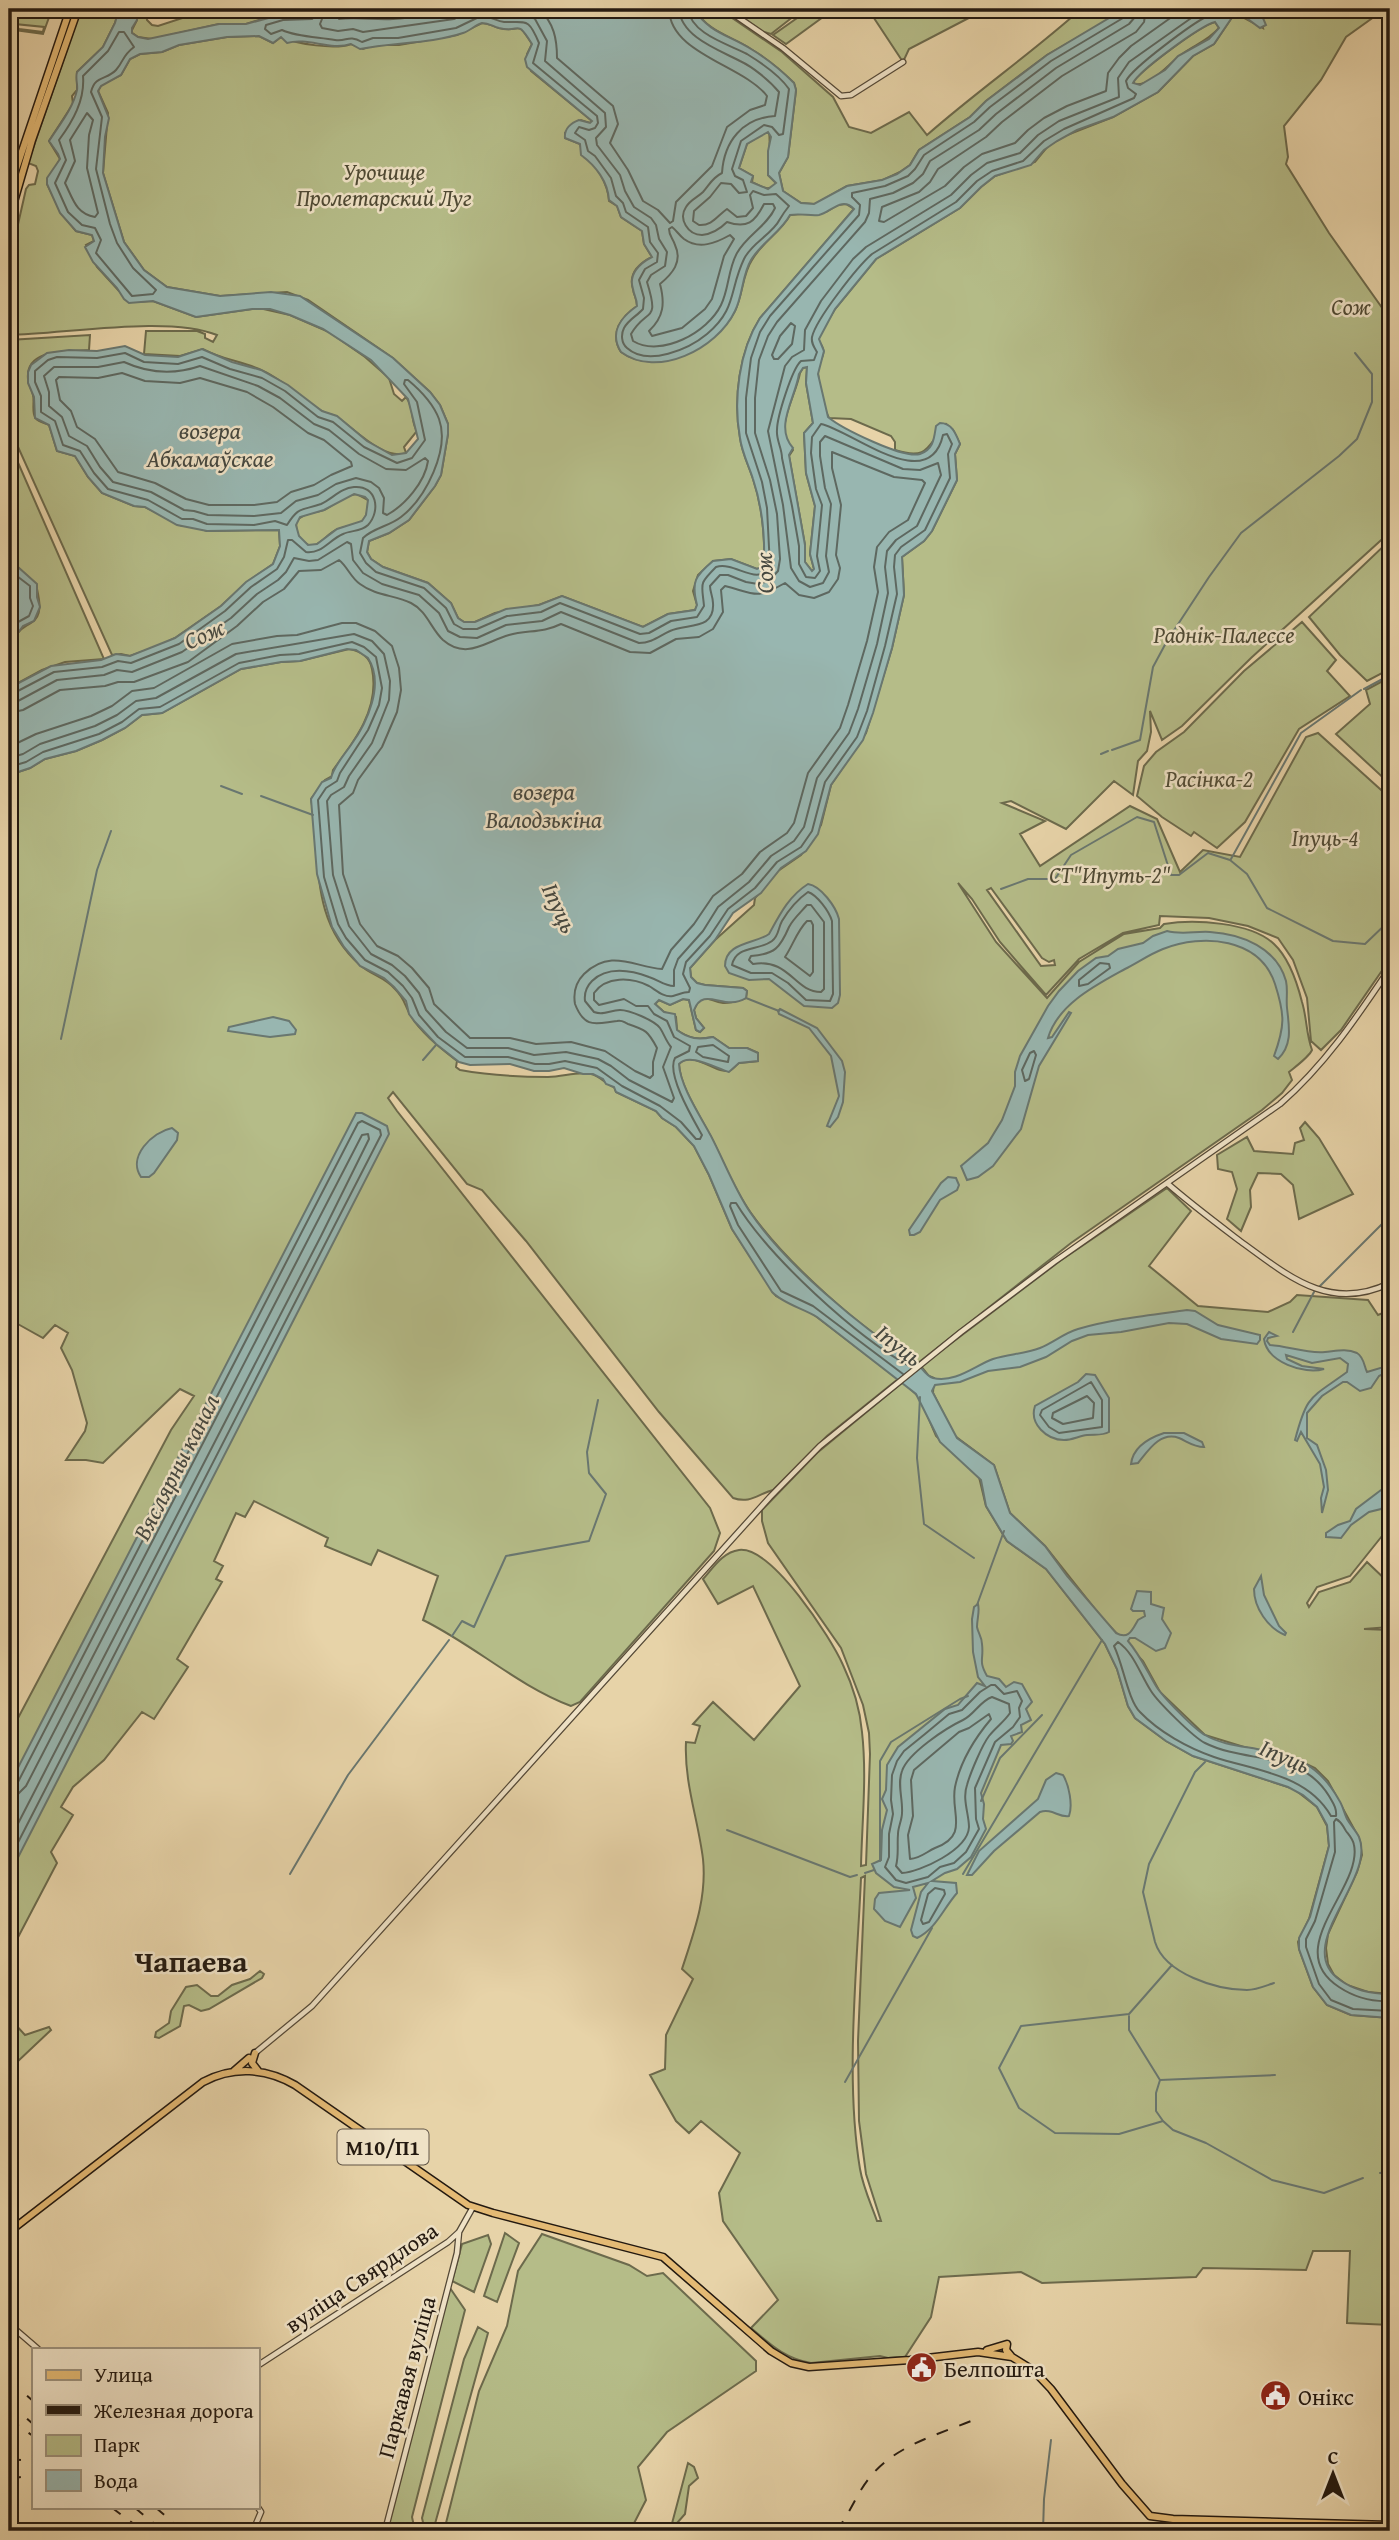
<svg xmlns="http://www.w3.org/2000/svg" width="1399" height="2540" font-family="'Gentium Book Plus',serif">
<rect width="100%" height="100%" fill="#e7d3a8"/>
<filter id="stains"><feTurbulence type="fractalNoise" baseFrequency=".00286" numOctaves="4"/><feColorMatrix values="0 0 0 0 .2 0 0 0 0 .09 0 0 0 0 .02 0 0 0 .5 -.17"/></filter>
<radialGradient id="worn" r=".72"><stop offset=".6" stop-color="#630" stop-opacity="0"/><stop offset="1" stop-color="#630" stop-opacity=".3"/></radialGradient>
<path fill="#b5bc88" stroke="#6c6a4c" stroke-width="2" fill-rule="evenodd" d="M14 9H52L43 34 14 30 16 26 19 29 43 32 44 27 15 24Z
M81 9H119L115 23 103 47 77 72V90L72 96 73 104 49 141 60 159 47 184 61 213 76 231 92 235 94 241 86 245 97 267 119 291 136 302 153 301 196 317 259 308 290 315 329 332 365 357 389 378 394 394 402 401 406 397C415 408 410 421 417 431L404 447 406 453C384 461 355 429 337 417 333 414 327 414 322 411 300 398 283 379 259 369 240 361 221 359 203 349L180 356 144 354 146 331H197L205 334V338L213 342 217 335C168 315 65 334 9 335V264L26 189 29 185 35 184 38 171 36 166 28 163Z
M136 9H146L147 20 152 25 158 26 210 9H339L278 14 246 24H219L152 39 138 37 131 32 137 20Z
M694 9H719L782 52 833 97 849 127 871 133 909 112 927 135C977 91 1032 53 1081 9H1127L1047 55 986 101 970 117 919 150 910 165 900 172 883 180 847 186 815 204 801 203 783 191 779 173 788 157 796 90 794 83C782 71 766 58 751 49 729 35 710 33 694 9Z
M731 9H803L771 34 761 31Z
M810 9H834L786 44 773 35Z
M868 9H986L909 49 903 62Z
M1242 9H1385L1346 37 1321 80 1284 126 1288 157 1286 164 1329 233 1390 319V532L1251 658 1182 726 1162 740 1150 711 1151 732 1147 751 1138 761 1133 795 1114 781 1066 829 1011 801 1002 803 1045 821 1020 834 1040 866 1130 806 1157 819 1180 872 1203 850 1240 857 1306 737 1318 733 1390 798V856L1383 870 1390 859V959L1341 1030 1321 1050 1311 1041 1307 998 1293 960 1278 938 1248 926 1209 918 1160 916 1159 925 1123 933 1079 959 1046 995 1000 942 972 899 958 883 996 942 1047 998 1079 962 1124 934 1160 928 1164 924C1194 919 1251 922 1274 944 1289 958 1297 982 1302 1002 1307 1018 1306 1034 1312 1050 1309 1057 1295 1067 1289 1072L1292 1080 1282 1093 1262 1110 1071 1243 918 1363C863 1331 787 1264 751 1213 734 1190 724 1162 711 1137 701 1117 680 1087 679 1064 692 1048 719 1077 731 1070 734 1068 736 1065 739 1063L758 1061V1053L747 1048H729L713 1037C698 1040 690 1039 677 1030L676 1017 664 1012 655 1004 659 1000 670 1005 683 999 689 1000 696 1030 700 1032 704 1028 696 1018 694 1010C702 990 708 1001 723 1003 730 1004 739 1000 746 998L747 991 743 988 705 985 697 983 691 977 690 968 715 940 754 905 755 898 778 871 801 855 821 825 831 785 866 733 892 648 904 595 902 557 924 541 932 531 957 480 955 454 960 444 953 430 946 424C927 445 930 461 895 450V442L891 436 851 419 829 418C822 405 819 388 818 373 817 360 830 354 819 342V336L835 309 876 259 960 208 981 187 995 176 1035 162 1048 146 1067 135 1113 117 1158 92 1193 56 1214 44 1235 13 1263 28 1260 16 1246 13ZM991 888 1042 958 1049 962 1054 960 1055 965 1041 966 987 890Z
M1215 22 1219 28C1208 41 1194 45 1181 55 1168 64 1151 87 1134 84V80C1146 67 1199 26 1215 22Z
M482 23C489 23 492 26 499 28 522 34 515 17 532 44L527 54 531 71 592 121 590 123 581 120 565 133V138L580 144 584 157C597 164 608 185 609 201L617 206 621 217 642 231 644 244 652 257C640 263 628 273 633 289 634 296 637 298 637 306 621 317 609 333 621 352 657 378 716 347 735 311 743 295 742 275 752 260 762 242 781 232 790 215L826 212 838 205 846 204 854 209 760 318C739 351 733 400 740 438 742 453 749 466 753 479 762 506 765 537 764 565L757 569 731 559 713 561 698 575 693 591 697 605 695 610 668 614 643 627 562 596 539 605 495 613 475 622H464L458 618 451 603 428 583 383 567 371 559 367 552 369 541 389 533 409 520 435 486 441 475 448 434V424L440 405 430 392 393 358 308 300 287 292 220 296 167 287 144 270 124 242 103 173 108 113 98 91 102 84 121 75 130 59 140 54 162 52 179 45 227 37 259 36 273 43 281 37C297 44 335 50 351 44L363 49 374 45H399L457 35Z
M763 133H769C771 141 768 164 768 175L776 183C769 193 760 186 752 182L753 176 739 168 747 144Z
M90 335 89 350C70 352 25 347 28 379 28 385 32 389 33 395 35 403 30 416 39 421 42 423 46 423 49 425L57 451 75 456 88 477 102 493 134 506 145 507 182 526H192L207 531 279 530 280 546 273 564 247 582 221 606 175 638 161 645 130 656 121 654 112 655 9 427V340Z
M807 367 806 383 813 423 804 433 806 473 815 506 810 554 814 569 812 571 805 562V545L789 456 793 450C790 445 786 441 785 435 781 419 797 390 800 373L803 368Z
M9 442 104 659 65 662 42 670 9 688V639L12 633 17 634C22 627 25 627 31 623 45 615 38 595 36 584L9 559Z
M357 494 368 500C368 507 368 516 362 521 355 526 344 526 336 530 326 534 316 553 304 542 297 537 296 530 296 522 304 511 315 514 326 509 337 503 345 495 357 494Z
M1390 540V669L1367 681 1340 655 1309 617Z
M1302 622 1336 660 1327 671 1350 696 1299 729 1245 822 1217 848 1194 832 1191 836 1162 817 1137 796 1144 766 1156 752 1184 732 1244 671Z
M349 649C361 651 370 657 372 669 380 708 355 741 333 770L332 776 325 780 311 799C322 859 308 919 360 965 371 975 385 977 395 989 406 1000 404 1005 411 1016 421 1033 442 1049 457 1061L456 1067 460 1070C488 1075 520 1077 548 1077 563 1077 577 1071 591 1074 601 1076 605 1084 614 1087L616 1092 656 1111 662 1118 676 1127 694 1146 709 1175 732 1229 776 1296 809 1311 898 1379 827 1436 773 1490C758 1494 750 1504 733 1498L659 1412 526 1241 482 1190 467 1184 393 1092 388 1098 397 1111 710 1508 720 1533 714 1551 580 1702 571 1706C518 1686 474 1645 423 1620L438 1576 378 1550 371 1565 325 1546 328 1538 254 1501 245 1517 236 1513 214 1561 223 1566 216 1579 222 1582 177 1659 188 1667 154 1719 142 1712 104 1760 73 1787 61 1807 73 1815 51 1852 57 1863 14 1945 9 1951V1735L171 1430 194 1396 180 1389 103 1463 86 1460H66L85 1431 87 1423 72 1370 61 1348 68 1333 55 1325 43 1338 16 1323 9 1335V775L30 768 45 759 76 751 102 740 125 728 142 715 162 713 241 669 281 662 300 661Z
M1390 677V784L1336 734 1370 704 1366 690Z
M1305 1122 1319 1138 1353 1194 1299 1219 1293 1185 1281 1174 1258 1173 1250 1190 1251 1207 1241 1231 1227 1219 1237 1189 1232 1172 1218 1169 1217 1155 1247 1137 1254 1151 1293 1154 1295 1143 1304 1140 1300 1128Z
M1167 1188 1191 1211 1149 1266 1198 1306 1268 1312 1290 1302 1297 1295 1368 1300 1378 1315 1390 1310V1526L1350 1576 1317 1587 1307 1603 1309 1607 1319 1592 1350 1582 1367 1562 1390 1584V1627L1364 1629 1390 1630V1994L1368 1992 1347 1985 1334 1975 1328 1964 1326 1948 1328 1934 1357 1872 1362 1855 1359 1838 1328 1781 1315 1768 1294 1758 1244 1747 1205 1735 1160 1692 1143 1661 1103 1619 1045 1546 1010 1513 994 1465 955 1436 933 1393 934 1378 929 1376 921 1366 1060 1261Z
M903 1382 920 1398 936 1436 979 1477 986 1506 1007 1541 1046 1569 1105 1644 1117 1669 1128 1706 1135 1718 1166 1741 1193 1756 1294 1789 1317 1807 1327 1826 1329 1846 1309 1919 1298 1942 1299 1949 1313 1987 1327 2005 1351 2015 1390 2018V2325L1347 2323 1350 2251H1313L1306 2270 1203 2268 1196 2277 1042 2283 1021 2272 939 2277 931 2317 905 2357 888 2358 880 2356 811 2363C785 2359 770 2344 751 2328L778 2300 723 2221 719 2193 740 2153 701 2121 689 2133 676 2121 650 2075 665 2069 666 2035 693 1979 682 1969C694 1932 707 1898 703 1859 698 1819 684 1782 686 1742L695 1743 700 1726 693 1724 713 1702 754 1740 800 1686 753 1586 718 1604 703 1579C713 1568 723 1552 739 1550 772 1546 831 1638 843 1665 853 1686 860 1710 862 1732 867 1776 862 1822 861 1866L866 1865 870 1754 869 1733 863 1705 841 1648 768 1543 762 1521V1510L817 1453ZM865 1876 858 2041 859 2121 866 2174 881 2221H877C871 2204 863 2187 860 2169 845 2079 857 1970 861 1878Z
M260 1971 264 1974 262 1978 209 2009 201 2011 189 2005 184 2006 180 2026 159 2038 155 2037 156 2032 169 2023 171 2011 186 1987 197 1985 211 1996H218L232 1985 250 1979Z
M9 2021 13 2022 25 2035 49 2027 51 2030 16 2063 14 2076 9 2083V2057C23 2051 17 2043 9 2034Z
M505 2233 519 2243 497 2302 484 2296Z
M542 2234 629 2265 647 2276 663 2273 756 2361V2371L667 2432 638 2467 646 2500 630 2531C617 2531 606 2529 593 2531H444L479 2391 507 2326 518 2271Z
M488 2235 491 2244 474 2292 452 2281 462 2244Z
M450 2288 465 2310 412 2517 415 2531H387Z
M478 2327 488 2333 433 2531H425L422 2518 464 2359Z
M688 2463 694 2467 698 2478 689 2486 685 2514 670 2531Z"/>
<path fill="#98b6b0" stroke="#697770" stroke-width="2" fill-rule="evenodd" d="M119 9H136L137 20 132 28V33L138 37 148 39 219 24H246L287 13 339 9H464L467 11 477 9H694C709 33 729 35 751 49 766 58 782 71 794 83L796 90 788 157 779 173 783 191 801 203 814 204 847 186 882 180 897 174 910 165 919 150 970 117 986 101 1047 55 1121 11 1127 9H1242L1246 13 1263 18 1266 25 1260 28 1241 14 1235 13 1214 44 1193 56 1158 92 1113 117 1077 130 1057 141 1044 150 1031 165 995 176 981 187 960 208 876 259 835 309 819 339 824 351 818 374 828 417C841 428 903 459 920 454 934 449 934 438 936 426L940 423C952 423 956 434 960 444L955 454 957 480 932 531 924 541 902 557 904 595 892 648 873 713 863 740 831 785 818 834 806 851 781 868 761 893 733 913 715 940 690 968 691 977 697 983 705 985 743 988 747 991 746 998C724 1012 704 985 694 1010L696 1018 704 1028 700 1032 696 1030 689 1000 683 999 670 1005 659 1000 655 1004 664 1012 675 1014 677 1030C689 1039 698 1040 713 1037L729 1048H747L758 1053V1061L739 1063 729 1072C715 1068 689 1052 679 1064 680 1086 701 1117 711 1136 724 1161 734 1188 750 1212 785 1264 861 1328 914 1361 921 1365 925 1376 933 1378 956 1383 974 1366 993 1359 1008 1354 1025 1354 1040 1348 1053 1343 1064 1333 1078 1329 1113 1319 1151 1315 1187 1310L1195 1311 1218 1325 1260 1335V1340L1257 1344 1221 1339 1187 1324 1169 1323 1121 1332 1088 1335 1072 1341 1046 1357 1020 1367 988 1371 960 1382 935 1385 932 1391 957 1438 994 1465 1010 1513 1045 1546 1067 1576 1116 1633C1129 1640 1132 1630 1138 1620L1145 1616 1144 1611H1133L1131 1609 1137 1591 1151 1592V1604L1164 1608 1162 1619 1171 1633 1165 1648 1156 1651 1135 1638H1130L1128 1641C1140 1655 1147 1671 1156 1686 1162 1696 1195 1730 1205 1735 1220 1744 1240 1746 1257 1749 1296 1756 1319 1764 1339 1800 1343 1806 1344 1813 1347 1819 1351 1826 1356 1831 1359 1837 1377 1879 1291 1946 1340 1980 1355 1991 1372 1994 1390 1994V2018L1351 2015 1327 2005 1313 1987 1299 1949V1938L1310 1917 1329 1846 1327 1825 1317 1807 1303 1795 1288 1787 1193 1756 1166 1741 1135 1718 1128 1706 1117 1669 1105 1644 1046 1569 1007 1541 986 1506 981 1480 940 1442 916 1394 817 1317C804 1309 782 1303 772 1292L732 1229 709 1175 694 1146 676 1127 662 1118 656 1111 616 1092 614 1087 606 1084 603 1079 593 1074H583L564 1068 549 1071H534L510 1064 470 1065 459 1062 436 1044 415 1022 409 1014 406 1001 394 987 384 978 360 966 344 947 332 927 317 874 311 799 322 782 331 778C334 766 344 755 351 745 367 723 385 684 368 658L356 650 347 649 300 661 281 662 241 669 162 713 142 715 125 728 102 740 76 751 45 759 30 768 9 775V688L51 666 101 660 116 654 130 656 175 638 221 606 246 582 273 564 280 546 279 530 207 531 177 525 145 507 134 506 102 493 88 477 75 456 57 451 49 425 35 418 34 397 28 383V372L31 365 47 353 69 350 97 351 125 346 145 355 178 357 202 349 232 362 261 370 288 385 322 411 337 416 367 441 392 455 406 453 418 439 408 399 371 360 323 329 290 315 270 309H252L196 317 153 301 129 303 124 299 117 288 93 262 85 247 94 241 92 235 76 231 60 213 47 184V178L60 159 58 154 49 141C60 124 73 108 77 90 78 84 75 79 77 72L103 47 115 23ZM1215 22 1219 28 1209 39 1178 56 1165 70 1140 85 1133 83C1140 70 1200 26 1215 22ZM482 23C489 23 492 26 499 28 522 34 515 17 532 44L525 59 527 67 592 121 590 123 579 120C571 123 564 129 565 138L580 144 581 155C596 166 608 182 609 200L617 206 621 217 642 231 644 244 652 257C640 263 628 274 633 289 634 296 637 298 637 306 621 317 609 333 621 352 657 379 717 349 735 311 743 295 742 275 751 260 762 242 781 232 790 215 800 213 809 216 819 215 831 212 842 196 854 209L760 318C739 351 733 400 740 438 742 453 749 466 753 479 762 506 765 537 764 565L757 569 731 559 713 561C695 576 691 582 697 605L695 610 668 614 643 627 562 596 539 605 506 609 475 622H464L458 618 451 603 428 583 383 567 371 559 367 552 369 541 389 533 409 520 435 486 441 475 448 434V424L440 405 430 392 393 358 300 296 271 292 220 296 167 287 144 270 124 242 103 173 105 137 109 118 98 91 101 86 121 75 130 59 140 54 162 52 179 45 227 37 259 36 273 43 281 37 287 43C308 37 330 51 351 44L360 49C393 42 430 44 463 33 470 31 475 25 482 23ZM768 132 771 137 768 151V175L776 183 768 189 751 182 753 176 739 168 747 144ZM807 367 806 383 813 423 804 433 806 473 815 506 810 554 814 569 812 571 805 562V545L789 455 793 448C774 427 795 399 799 374L803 368ZM354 494 365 497 368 500 366 515 362 521 337 529 317 544 308 545 299 536 296 525 300 517 324 510Z
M9 559 37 584V597L40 607 34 621 23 626 17 634 12 633 9 639Z
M808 884C821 886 836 907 839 919L840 995 838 1003 832 1008 804 1006 769 979 749 980 729 973 725 966C725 942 755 944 769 934 780 914 789 896 808 884Z
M1167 931C1181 935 1196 931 1210 932 1242 934 1277 948 1286 981 1288 990 1286 999 1287 1008 1289 1026 1293 1045 1278 1059L1274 1056C1285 1026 1285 1015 1275 984 1260 938 1203 933 1163 949 1150 954 1137 963 1125 969 1096 985 1058 1004 1048 1038L1052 1037 1069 1012 1071 1013 1039 1066 1021 1129 993 1166 978 1177 967 1180 961 1166 988 1143 1002 1120 1015 1086V1072L1020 1056 1048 1006 1059 991 1078 971 1096 958 1108 956 1118 949 1143 943 1153 936Z
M780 1009 817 1028 842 1061 845 1072 843 1102 838 1117 830 1127 827 1126 839 1096 831 1056 809 1028 779 1014 778 1011Z
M273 1017 289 1021 296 1030 295 1034 270 1037 228 1031 229 1027Z
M356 1113H362L387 1126 389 1134 9 1875V1785Z
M172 1128 178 1133 177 1140 154 1173 149 1177H141C127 1157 152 1132 172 1128Z
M948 1177 956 1178 959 1185 957 1190 940 1200 920 1232 914 1235H910L909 1230 941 1183Z
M1269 1332 1277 1336 1268 1338 1267 1341 1270 1345C1288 1346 1307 1354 1325 1352 1336 1351 1346 1348 1357 1353 1364 1357 1364 1366 1367 1372L1384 1367 1390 1359 1387 1372 1379 1376 1371 1388 1360 1391 1347 1382H1343L1322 1396 1307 1413V1438L1317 1445 1326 1470 1328 1490 1322 1513 1321 1498 1324 1487 1320 1464 1301 1432 1297 1441 1295 1440C1307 1394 1310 1399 1347 1372L1348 1364 1340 1358 1312 1363 1286 1355 1287 1359 1302 1366 1324 1369C1304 1375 1267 1362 1264 1339Z
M1086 1374 1095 1375 1109 1398V1432C1102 1436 1095 1434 1087 1435 1079 1436 1072 1440 1064 1440 1047 1440 1029 1424 1035 1406L1078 1382Z
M1164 1433H1184L1202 1442 1204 1447C1194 1447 1188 1442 1179 1438 1160 1431 1148 1451 1138 1463L1131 1464C1133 1447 1149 1438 1164 1433Z
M1390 1469V1499L1381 1509 1369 1512 1351 1525 1341 1538 1326 1537V1533L1338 1525 1350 1521 1356 1509 1389 1484 1390 1480 1387 1474Z
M1261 1576 1264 1595 1279 1626 1286 1633 1285 1635C1268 1628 1254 1608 1254 1589Z
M978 1604C980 1611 977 1619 977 1627 978 1633 982 1637 982 1644 984 1660 978 1660 987 1676L999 1679 1006 1687 1014 1682 1022 1684 1032 1702 1026 1709 1031 1720 1021 1725 1022 1732 1011 1736 1013 1741 1011 1744 1001 1745 981 1793 984 1804 983 1819 986 1829 971 1857 957 1869 945 1873 932 1881 956 1883 957 1893C943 1909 936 1929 917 1938L913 1936 911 1930 921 1892 928 1883 913 1887 916 1898 900 1927 885 1921 874 1909 875 1899 879 1893 910 1890 894 1887 876 1873 872 1864 881 1860 882 1830 887 1810 882 1799 886 1790 887 1765 898 1747 945 1709 958 1705 977 1683 985 1686 978 1677 973 1652 972 1619 974 1607Z
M1056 1773 1063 1775C1069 1785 1073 1805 1069 1816 1059 1818 1052 1808 1040 1812L994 1851 972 1875H967L979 1851 1038 1799 1046 1780Z"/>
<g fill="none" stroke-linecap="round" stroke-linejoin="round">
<path stroke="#5e6860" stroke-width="2" d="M317 9V14L312 19 283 20 266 25 265 29 271 34 282 30C297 37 318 37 335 40 347 42 348 34 362 42L373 38H398L456 28 481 16C490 16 496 21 504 22 527 23 528 17 539 43L533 63 597 116 598 123 595 128 589 130 579 127 575 133 585 140 588 151 595 156 611 178 616 196 623 203 626 212 648 227 650 242 658 253 657 262 645 269 639 280 644 298 643 309C637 316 629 319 624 328 621 334 621 343 627 348 648 367 689 349 707 334 737 309 729 290 744 259 752 242 772 235 780 219 783 214 785 211 789 206L776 194 764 195 753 191 750 195 753 208 746 216 737 217 727 209C717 216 712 226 699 225L693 221 694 211 710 197 721 183 731 184 739 193 747 192 743 180 735 176 732 169 741 141 764 125 772 127 779 135 783 134 789 89C780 76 760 62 747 54 728 44 691 34 688 9
M326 9 320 24 322 28 338 31 353 29 363 32 454 19 473 9
M337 9 339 19C357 17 375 20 393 19 413 18 434 12 453 9
M495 9 504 13 523 12 535 19 547 41 545 61 605 113 606 127 596 138 597 145 620 175 625 191 634 207 651 218 656 225 659 239 667 252 665 266 651 275 647 282C660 324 647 307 631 334L633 341C661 358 708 332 721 305 729 289 728 269 737 253 747 235 767 226 775 208L773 204H764C755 222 747 229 727 222 721 228 712 234 702 235 688 235 678 219 686 207 690 200 698 197 703 192 710 184 712 178 722 173 724 141 743 118 775 116L779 92C770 81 753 67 740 61 719 50 681 37 679 9
M539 9C554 23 557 39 557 58L613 106 618 124 610 143 628 170 643 201 658 210 670 223 673 221 676 202 712 166 727 127 750 110 765 105 767 96C743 65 670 54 669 9
M1146 9 1144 22 1136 32 1062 76 1002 122 986 137 938 169 930 182 919 192 882 207 879 221 884 222 945 186 964 167 982 154 1015 143 1028 130 1044 118 1067 106 1106 91 1108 73 1119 58 1131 46 1183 9
M119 32H124L134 47C122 56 124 61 116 70 107 80 95 75 91 92L102 117 96 169 110 224 117 243 133 268 156 290 153 294 132 296 96 253 101 240 95 228 82 225 68 212 55 183 66 160 59 140C73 121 85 100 83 76L108 51Z
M87 113 93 120 89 135 87 168 98 213 95 217C76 214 73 199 65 183L75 161 70 140Z
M672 227C676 230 679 235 684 239 699 250 716 243 730 235L734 239 724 256 712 299 705 309 682 328 652 336 649 331C664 317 665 303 660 284 672 274 683 262 675 245 673 238 669 236 669 229Z
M791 323 795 326 792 344 778 359H774L772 355 780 336Z
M124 362C148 373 174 375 200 366L258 386 280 398 314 424 329 430 359 454 386 469 406 470 425 458 428 461C425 482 405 505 387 515L383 513 384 498 379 488 371 482 356 478 336 484 318 495 296 501 281 513 254 516 208 515 194 511 184 510 151 492 113 482 100 467 87 446 69 436 62 417 49 406V392L44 376 54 367H98Z
M122 373 145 381 180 383 200 378 247 392 273 407 308 433 324 440 351 462 352 466 331 475 314 485 291 492 277 502 254 505H209L186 499 155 483 118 472 95 439 77 427 71 411 60 400 56 380 59 377 98 378Z
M9 570 30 586V598L33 606 29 616 9 627
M9 694 14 693 54 672 102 667 118 661 131 663 179 644 225 611 251 587 277 569 284 557 288 540H292L306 552C322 554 329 540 343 534 351 530 361 532 368 525 381 511 377 485 354 487 341 488 332 499 321 504 301 511 299 506 287 525L275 521 254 525 207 524 193 519H182L148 500 108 489 94 473 80 451 63 445 55 421 41 412V396L35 382V371L48 360 57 357 97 358 125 353 144 362 178 364 202 357 230 369 262 378 285 391 318 417 333 422 364 447 397 463 412 458 425 440 417 402 404 384 405 380H408C420 390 433 403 439 419 450 449 426 498 401 517 390 526 373 528 363 538L360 553 366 563 376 572 424 588 446 608 454 624 463 629H477L507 616 541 612 560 603 640 634 649 633 671 621 697 617 704 606C702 583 698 585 716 567 735 561 757 587 770 567L767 508 762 482 746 433V398L751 358 760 332 770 316 859 215 860 205 852 197V193L885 186 908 176 915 169 924 155 974 122 990 107 1051 61 1123 18 1127 9
M9 703 18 701 57 680 104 675 117 670 132 672 182 652 231 618 257 594 278 580 286 572 294 558 309 561 318 560 347 542 351 544 353 560 363 573 382 584 419 595 439 613 448 631 460 637 477 638 506 625 542 621 561 612 639 643C652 643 659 636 670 631 686 623 715 631 713 603 713 597 710 592 710 586L720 575H728L746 582 758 584 769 581 778 571 780 559 777 514 770 480 755 433V398L759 360 768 336 777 322 865 222 869 213 870 199 893 193 913 183 923 174 930 161 979 130 996 114 1056 68 1129 24 1135 17 1136 9
M9 713 23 710 60 690 105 686 118 682H134L188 662 237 626 263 602 284 589 299 571 321 570 339 560C347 566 351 578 360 584 376 596 395 595 411 603 427 611 431 629 443 640 466 660 485 642 509 635 527 630 543 633 561 624L630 652 650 653 676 639 699 637 713 629 723 612 721 590 725 586C756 594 755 600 785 583L799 595 814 598 829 592 838 579 840 568 836 555 841 505 832 468V452L894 477 922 480 925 483 908 520 889 532 877 547 874 567 878 592 867 641 848 705 840 728 808 773 794 823 787 833 760 852 742 874 713 896 694 924 671 950 662 969C634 967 611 948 584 974 576 982 573 992 575 1004 585 1030 597 1023 617 1021 623 1020 623 1022 628 1024 646 1030 648 1031 657 1048L653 1062V1075L650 1078 635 1071 605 1051 571 1042 536 1044 510 1038H470L434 1004 429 988 412 968 398 956 377 946 360 924 343 874 339 805 353 793 358 780 382 747 397 712 401 690 399 668 392 646 375 631 356 623H342L297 635 277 636 232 644 154 688 132 691 112 706 91 716 36 734 9 747
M9 758 23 754 40 744 95 726 117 715 136 701 156 698 236 654 354 634 372 641 384 654 390 681 389 700 372 743 349 776 344 787 331 795 327 801 333 875 349 926 371 954 392 965 405 976 419 993 426 1010 446 1032 467 1048H508L534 1055 566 1052 598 1059 611 1066 629 1080 672 1102 674 1098 663 1067 671 1047C666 1041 664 1034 660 1028 654 1020 629 1010 620 1010 610 1010 604 1016 594 1012L585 1001C584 993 586 987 592 981 607 966 631 970 649 977 659 980 664 986 674 986V970L678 959 703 931 718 907 749 882 771 856 794 841 804 827 817 778 849 733 858 709 877 644 888 593 885 567 887 551 896 540 917 526 941 475 938 463 920 470 903 469 825 436 820 442V456L825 488 831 504 826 556 829 572 823 583 810 587 799 581 791 568 783 505 768 431 785 366 792 357 804 350 805 330 821 301 853 259 866 247 951 195 971 175 987 163 1020 153 1038 135 1059 121 1119 97 1118 78 1129 62 1204 9
M9 767 26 762 43 752 99 734 122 722 139 709 160 707 239 663 280 655 299 654 352 642 364 647 376 657 382 688 379 705 368 730 340 773 337 781 326 788 318 800 324 877 338 924 346 938 365 960 388 972 403 986 412 998 419 1015 438 1037 465 1057H508L535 1064H549L565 1061 597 1068 622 1086 660 1106 681 1122 696 1139H700L702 1135C693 1119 666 1074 675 1058L689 1051 690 1046 674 1037 667 1021 654 1014 648 1006H636L624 999 599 1005 594 1000V993C606 976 631 977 649 986 656 990 664 998 673 996 678 995 683 992 689 992L690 988 683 974 686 962 710 936 728 909 755 888 777 862 801 847 812 831 825 782 857 737 867 711 885 646 897 594 894 567 895 555 901 547 925 530 950 478 948 454 952 444 947 434 943 435C929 497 851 430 821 424L812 437 811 453 816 489 822 505 817 556 820 571 815 578 806 577 799 564V546L792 506 782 458C782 448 776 440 777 430 777 417 792 369 801 361L814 360 817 352C814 347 811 343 812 337 816 319 858 266 872 254L956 202 977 181 992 171 1023 161 1044 141 1064 129 1134 98 1136 94 1128 88 1126 81C1132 68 1194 22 1208 16 1214 14 1219 16 1224 17L1230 9
M808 892C817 895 829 911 832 921L833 994 830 1001 806 1000 788 983 772 973H751L732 965C736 945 759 951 772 941 779 936 778 928 782 921 788 911 798 899 808 892Z
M807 905H811L824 922V989L821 992C794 992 790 958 753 964L749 960 751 956C775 954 780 948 789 927 793 919 801 912 807 905Z
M807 921H811L813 925V972L810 976 785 957C793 945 797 931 807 921Z
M1100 963 1109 964 1110 968 1088 984 1079 986V980Z
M713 1045 729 1056 728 1062 703 1057 696 1052 698 1047Z
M1034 1051 1036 1055 1029 1079 1025 1081 1022 1070 1030 1053Z
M903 1374 813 1306 781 1291 738 1225 730 1206 731 1203H736C769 1257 856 1337 911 1367
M1091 1382 1102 1400V1427L1059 1433 1049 1427 1040 1415 1042 1410Z
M1087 1396 1094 1403 1093 1418 1063 1424 1052 1418 1053 1413Z
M1118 1642C1134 1653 1140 1674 1151 1691 1158 1702 1193 1737 1205 1743 1247 1764 1301 1750 1329 1796 1333 1803 1337 1808 1336 1816H1331C1307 1774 1256 1771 1214 1757 1188 1748 1159 1732 1140 1712 1128 1700 1123 1664 1114 1646Z
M991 1685H995L1004 1694 1017 1691 1022 1701 1019 1708 1020 1717 1013 1727 995 1742 975 1788 976 1819 979 1829 966 1852 954 1863 940 1867 928 1877 906 1883 896 1880 885 1867 889 1857V1834L893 1814 891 1800 892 1775 897 1761 904 1751 925 1734 949 1714 962 1710 980 1692Z
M992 1697 1009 1704 1010 1713C1004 1722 996 1727 989 1736 982 1745 970 1774 967 1785 962 1799 969 1814 969 1827 968 1850 920 1872 902 1873L896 1866C899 1855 897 1845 898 1834 898 1827 902 1820 902 1813 903 1799 897 1784 902 1771 908 1753 946 1728 963 1720 974 1715 980 1701 992 1697Z
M989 1714 991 1719C975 1738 960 1763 955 1787 950 1813 970 1835 935 1848 926 1852 921 1858 910 1859L908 1835 913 1816 911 1780 914 1770 959 1732 969 1728Z
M9 1787 14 1786 18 1782 358 1123 362 1121 380 1130 381 1135 9 1860
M9 1795 18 1794 26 1786 362 1135 368 1134 369 1139 321 1236 9 1841
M935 1888 944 1890 945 1894 929 1922 923 1924 921 1920 928 1894Z
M1390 2001C1372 2002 1354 1997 1339 1987 1280 1949 1363 1888 1354 1845 1353 1839 1349 1835 1346 1831 1342 1825 1342 1822 1336 1819L1334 1822 1335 1852 1315 1921 1306 1939V1947L1319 1984 1331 2000 1353 2009 1390 2011"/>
<path stroke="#697770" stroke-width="2" d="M1364 689 1390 675
M1112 750 1140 740 1153 667 1167 641 1209 577 1241 533 1339 456 1357 439 1372 402V374L1355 353
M1101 754 1108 751
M221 786 242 794
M261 796 313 815
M1231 859 1301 733 1361 690
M1001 889 1028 879H1055L1071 855 1137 817 1154 822 1171 875H1179L1208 853 1230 860 1247 874 1267 908 1333 941 1365 944 1390 920
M746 998 779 1011
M61 1039 97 870 111 831
M423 1060 436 1045
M1319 1287 1390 1216
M1293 1332 1314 1292
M920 1397 917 1458 924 1524 974 1558
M977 1605 1004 1531
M452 1636 462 1621 474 1627 506 1556 589 1541 606 1494 589 1473 587 1452 598 1400
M1205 1762 1195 1772 1149 1864 1143 1892 1155 1942C1165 1974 1217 1990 1247 1990 1256 1990 1265 1986 1274 1983
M981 1801 1000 1758 1042 1715
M727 1830 850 1877 857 1875
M880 1861V1761L891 1742 960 1699 968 1696
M865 1873 874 1870
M290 1874 348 1775 449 1640
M963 1874 1102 1640
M1129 2016V2030L1160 2080 1275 2075
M1160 2080 1156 2093V2111L1163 2121 1173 2130 1206 2143 1272 2180 1324 2193 1363 2178
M845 2082 932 1928
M1163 2121 1119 2134 1055 2133 1019 2108 999 2068 1021 2026 1129 2014 1172 1965
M1380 2173 1390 2171
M1043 2531 1044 2499 1051 2440"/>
<defs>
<path id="tertiary" d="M726 9 783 48 841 96 851 95 903 62
M1168 1184C1191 1204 1215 1222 1240 1241 1287 1275 1329 1313 1390 1283
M255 2053 312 2006 770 1497 820 1446 961 1332 1054 1262 1280 1104C1325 1065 1357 1017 1390 968
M9 2324 38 2349
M257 2366 448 2242 459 2232 473 2207
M253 2531 261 2512 257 2506
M385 2531 457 2253 459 2232"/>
<path id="primary" d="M9 190 70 9
M9 219 32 140 78 9
M255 2053 252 2063 259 2072
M234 2071 249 2058
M9 2232 203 2082C233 2066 266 2068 295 2085L468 2205 493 2213 663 2257 771 2351 791 2363 809 2367 910 2360 978 2352 1012 2357 1033 2370 1051 2389 1122 2484 1150 2516 1173 2519 1390 2525
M987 2350 1007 2344 1006 2350 1011 2356"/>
</defs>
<use href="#tertiary" stroke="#544836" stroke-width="7"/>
<use href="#primary" stroke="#231910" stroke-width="9"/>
<use href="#tertiary" stroke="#efe2c6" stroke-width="4.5"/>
<use href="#primary" stroke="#e4ba74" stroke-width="6"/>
<path stroke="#231910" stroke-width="2" stroke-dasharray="12 12" stroke-linecap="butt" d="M9 2380 33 2401
M9 2403 33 2424
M9 2419 33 2436
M9 2459 22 2460 33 2464
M9 2479 33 2475
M111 2507 143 2531
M134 2507 163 2531
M155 2507 183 2531
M836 2531C850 2514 857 2492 871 2476 896 2445 940 2434 976 2419"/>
</g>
<defs>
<symbol id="civic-disc" viewBox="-11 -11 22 22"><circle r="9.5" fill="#8f2418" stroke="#efe2c6"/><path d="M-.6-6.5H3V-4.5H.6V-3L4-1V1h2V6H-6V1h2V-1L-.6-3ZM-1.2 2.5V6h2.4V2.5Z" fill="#fff"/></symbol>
</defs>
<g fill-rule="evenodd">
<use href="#civic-disc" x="904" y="2350" width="35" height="35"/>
<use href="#civic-disc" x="1258" y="2378" width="35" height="35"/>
</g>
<g text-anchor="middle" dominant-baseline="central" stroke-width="5" stroke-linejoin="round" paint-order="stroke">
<rect fill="#efe2c6" stroke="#605547" stroke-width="2" x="337.5" y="2129.5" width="91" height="35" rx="5"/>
<g font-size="21" font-weight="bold" fill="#231910">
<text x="383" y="2147">М10/П1</text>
</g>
<g font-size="23" font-style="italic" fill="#4f4a34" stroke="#efe2c6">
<text x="384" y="171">Урочище<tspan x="384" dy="26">Пролетарский Луг</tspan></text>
<text x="1351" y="306">Сож</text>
<text x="1224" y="634">Раднік-Палессе</text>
<text x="1209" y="778">Расінка-2</text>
<text x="1325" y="837">Іпуць-4</text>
<text x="1110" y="874">СТ"Ипуть-2"</text>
</g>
<g font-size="23" fill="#231910" stroke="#efe2c6">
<text transform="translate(361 2277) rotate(-34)">вуліца Свярдлова</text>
<text transform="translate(406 2377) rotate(-75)">Паркавая вуліца</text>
</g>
<g font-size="23" fill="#231910" stroke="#efe2c6" text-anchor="start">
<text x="944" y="2368">Белпошта</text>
<text x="1298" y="2396">Онікс</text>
</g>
<g font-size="24" font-style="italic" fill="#464840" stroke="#efe2c6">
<text x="210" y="430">возера<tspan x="210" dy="28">Абкамаўскае</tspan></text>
<text transform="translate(764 573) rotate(-93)">Сож</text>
<text transform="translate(204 634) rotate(-24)">Сож</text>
<text x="544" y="791">возера<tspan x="544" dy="28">Валодзькіна</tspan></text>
<text transform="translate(560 908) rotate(65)">Іпуць</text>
<text transform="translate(899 1345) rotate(38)">Іпуць</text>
<text transform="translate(176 1467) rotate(-63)">Вяслярны канал</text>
<text transform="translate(1285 1756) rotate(23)">Іпуць</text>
</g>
<g font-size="30" font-weight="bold" fill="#231910" stroke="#efe2c6">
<text x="191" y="1961">Чапаева</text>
</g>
</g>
<rect width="1399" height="2540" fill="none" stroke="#e7d3a8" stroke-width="35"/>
<rect x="10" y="10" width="1378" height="2519" fill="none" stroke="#231910" stroke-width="3.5"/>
<rect x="18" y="18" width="1364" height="2505" fill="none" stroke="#231910" stroke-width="2"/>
<rect x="32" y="2348" width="228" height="161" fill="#efe2c6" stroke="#9d927d" stroke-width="2"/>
<rect x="46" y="2370" width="35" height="10" fill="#e4ba74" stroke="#9d927d" stroke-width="2"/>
<text x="94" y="2382" font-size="21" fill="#231910">Улица</text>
<rect x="46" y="2405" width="35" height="10" fill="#231910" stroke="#9d927d" stroke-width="2"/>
<text x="94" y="2418" font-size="21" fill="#231910">Железная дорога</text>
<rect x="46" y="2435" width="35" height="21" fill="#b5bc88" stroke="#9d927d" stroke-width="2"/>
<text x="94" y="2452" font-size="21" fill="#231910">Парк</text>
<rect x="46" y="2470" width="35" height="21" fill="#98b6b0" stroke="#9d927d" stroke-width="2"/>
<text x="94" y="2488" font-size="21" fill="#231910">Вода</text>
<g transform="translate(1333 2474)" stroke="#efe2c6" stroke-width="5" paint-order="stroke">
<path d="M0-5L12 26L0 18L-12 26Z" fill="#231910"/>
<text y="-10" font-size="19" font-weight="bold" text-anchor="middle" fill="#231910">С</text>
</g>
<rect width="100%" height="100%" filter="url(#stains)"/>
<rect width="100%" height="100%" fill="url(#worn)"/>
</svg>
